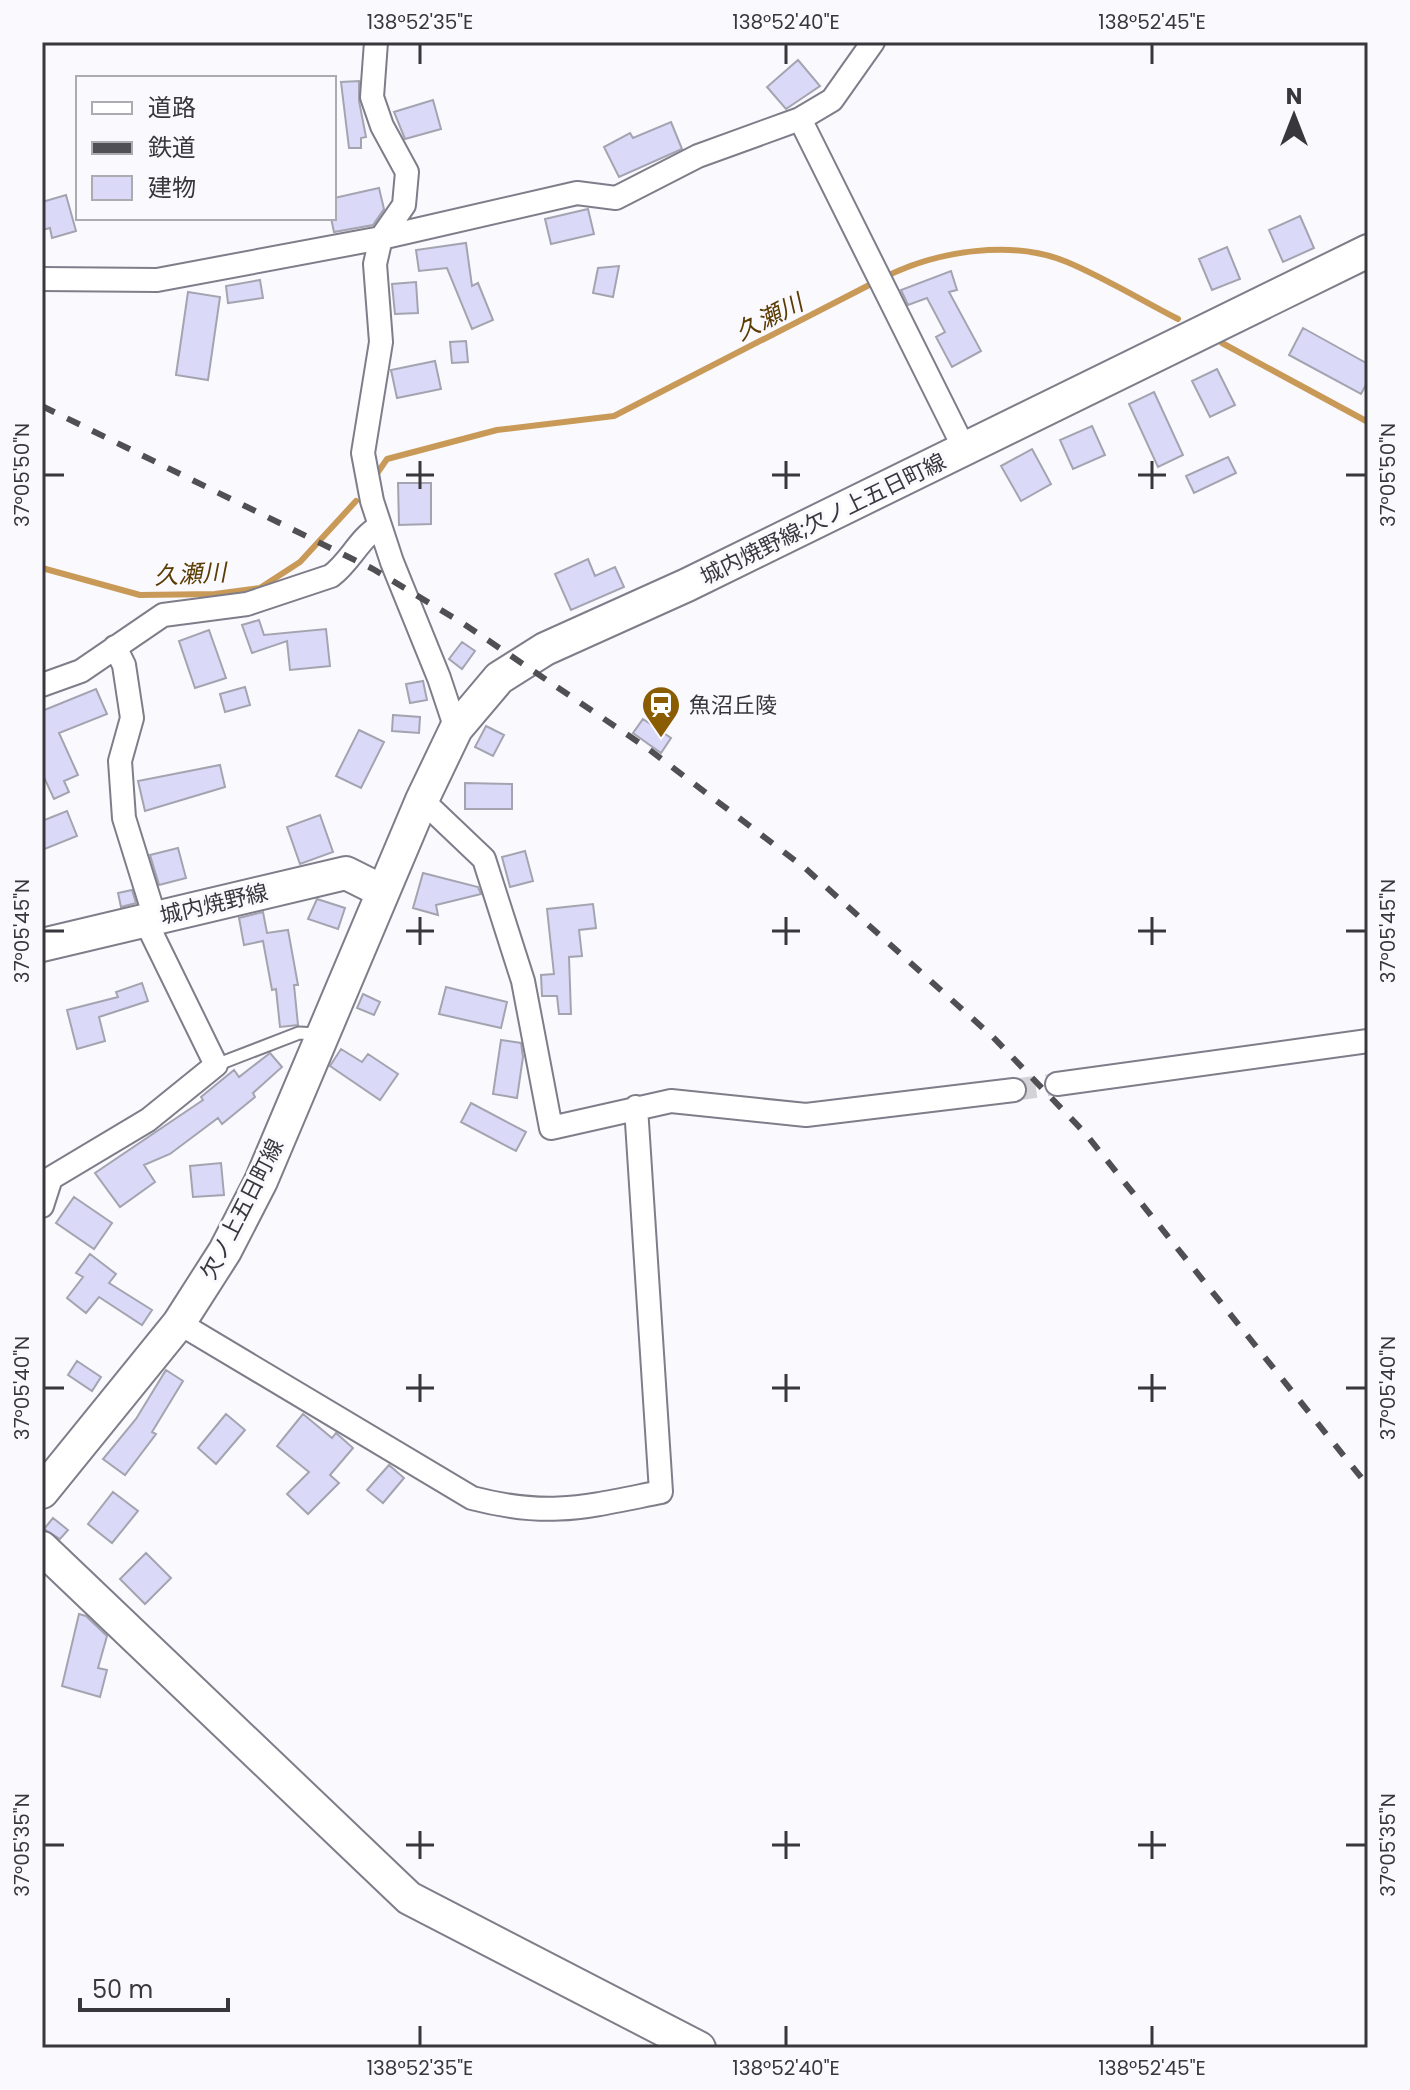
<svg xmlns="http://www.w3.org/2000/svg" width="1410" height="2090" font-family="Poppins,'Noto Sans JP',sans-serif">
<rect width="100%" height="100%" fill="#f9f9fe"/>
<g fill="none" stroke-linecap="round" stroke-linejoin="round">
<path stroke="#c99a57" stroke-width="6" d="M885 277C937 251 1012 239 1067 262 1105 278 1141 300 1178 319
M1222 343 1368 422
M376 475 387 459 497 430 614 416 875 282
M42 568 140 595 215 594 260 588 300 562 356 501"/>
</g>
<path fill="#dadaf8" stroke="#a4a4b1" stroke-width="2" d="M798 60 820 86 786 109 767 87Z
M359 81V101L366 137 361 138V148H349L341 82Z
M433 100 441 129 405 139 394 112Z
M671 122 682 149 619 177 604 147 630 133 633 138Z
M379 188 384 209 373 225 334 232 331 218H334V198Z
M66 195 76 231 52 238 50 228 42 230V202Z
M588 209 594 234 551 244 545 219Z
M1300 216 1314 248 1283 262 1269 230Z
M466 243 472 286 478 283 493 320 472 329 447 268 419 271 416 250Z
M1227 247 1240 279 1212 290 1199 259Z
M619 266 613 297 593 293 598 268Z
M951 271 957 290 949 292 981 351 952 367 936 337 945 332 927 298 908 305 901 290Z
M260 280 263 298 228 303 226 286Z
M416 282 418 313 395 314 392 284Z
M188 292 220 297 208 380 176 375Z
M1303 328 1368 364V381L1361 394 1289 355Z
M466 341 468 362 452 363 450 342Z
M435 361 441 389 397 398 391 370Z
M1217 369 1235 405 1210 417 1192 381Z
M1154 392 1183 455 1158 467 1129 404Z
M1092 426 1105 455 1073 469 1060 440Z
M1032 449 1051 484 1021 501 1001 466Z
M1228 457 1236 473 1194 493 1186 476Z
M398 483H431V524L399 525Z
M588 559 595 576 615 567 624 587 571 610 555 574Z
M259 620 264 635 326 629 330 666 290 670 287 641 252 653 242 625Z
M209 630 226 678 195 688 179 641Z
M462 642 475 651 462 669 449 659Z
M423 681 427 700 410 703 406 684Z
M245 687 250 705 225 712 220 694Z
M96 689 107 714 59 733 78 775 64 781 69 792 54 799 42 773V711Z
M393 715 420 717 419 733 392 731Z
M643 719 671 738 661 753 633 733Z
M486 726 504 735 493 756 475 747Z
M359 730 384 742 361 788 336 776Z
M220 765 225 787 145 811 138 781Z
M465 783 512 784V809H465Z
M67 811 77 836 42 850V821Z
M320 815 333 852 300 864 287 827Z
M178 848 186 878 159 885 150 855Z
M525 851 533 881 510 887 502 857Z
M423 873 478 887 481 894 436 905 438 915 413 908Z
M132 890 136 903 121 907 118 893Z
M317 899 345 908 338 929 308 919Z
M593 904 596 928 579 930 582 956 569 957 571 1014H559L557 996H542L541 975 554 974 547 909Z
M263 912 267 933 288 930 298 985H294L298 1025 280 1027 276 989 272 990 263 941 244 945 239 918Z
M142 983 148 1001 99 1017 105 1041 77 1049 67 1010 118 997 116 992Z
M446 987 507 1002 501 1028 439 1014Z
M363 994 380 1002 374 1015 357 1008Z
M501 1040 521 1043 523 1057 517 1098 493 1094Z
M341 1049 362 1062 368 1054 398 1074 380 1100 330 1066Z
M270 1053 282 1067 253 1093 255 1097 222 1124 218 1118 170 1154 144 1165 155 1182 120 1207 95 1173 203 1100 201 1097 234 1070 239 1077Z
M471 1103 526 1132 516 1151 461 1122Z
M221 1163 224 1195 193 1197 190 1166Z
M74 1197 112 1223 94 1249 56 1223Z
M90 1254 116 1274 109 1283 152 1310 142 1325 99 1297 86 1313 67 1298 83 1277 76 1273Z
M77 1361 101 1377 92 1391 68 1375Z
M166 1370 183 1381 152 1432 156 1434 125 1475 103 1459 136 1419Z
M226 1414 245 1430 216 1464 198 1448Z
M303 1414 332 1438 336 1433 353 1448 330 1475 339 1483 308 1514 287 1494 309 1472 277 1446Z
M389 1465 404 1478 383 1503 367 1490Z
M113 1492 138 1511 112 1543 88 1524Z
M53 1518 68 1530 60 1539 44 1529Z
M146 1553 171 1578 145 1604 120 1579Z
M79 1614 86 1616 107 1636 98 1668 107 1670 100 1697 62 1686Z"/>
<g fill="none" stroke-linecap="round" stroke-linejoin="round">
<path stroke="#d2d2d7" stroke-width="22" stroke-dasharray="22 11" stroke-linecap="butt" d="M1014 1090 1057 1084"/>
<defs>
<path id="lane" d="M216 1065 299 1033 318 1034"/>
<path id="street" d="M376 42 372 97 382 126 407 172 404 205 381 238 375 264 381 342 363 453 372 501 392 562 439 678 456 729
M800 119 965 450
M42 279 157 280 381 238 577 193 616 198 698 156 800 119 832 100 873 42
M115 647 124 665 132 718 120 761 124 818 155 918
M42 685 81 671 163 615 247 604 331 576C351 561 359 538 380 526
M422 800 484 859 523 981 551 1128 671 1101 806 1115 1014 1090
M1057 1084 1368 1041
M42 1206 51 1178 148 1120 216 1065 145 920
M179 1323 472 1498C549 1518 585 1507 661 1492L636 1107"/>
<path id="secondary" d="M42 945 346 873 382 891
M42 1492 179 1323 225 1251 261 1181 422 800 456 729 499 678 545 649 687 585 1368 251
M42 1548 409 1898 699 2048"/>
</defs>
<use href="#lane" stroke="#7e7d89" stroke-width="15"/>
<use href="#street" stroke="#7e7d89" stroke-width="26"/>
<use href="#secondary" stroke="#7e7d89" stroke-width="36"/>
<use href="#lane" stroke="#fff" stroke-width="11"/>
<use href="#street" stroke="#fff" stroke-width="22"/>
<use href="#secondary" stroke="#fff" stroke-width="32"/>
<path stroke="#4f4f54" stroke-width="6" stroke-dasharray="14 14" stroke-linecap="butt" d="M42 406 373 569 464 624 647 748 805 868 993 1037 1085 1133 1368 1486"/>
</g>
<path fill="none" stroke="#37373c" stroke-width="3" d="M420 44V64M786 44V64M1152 44V64M420 461V489M786 461V489M1152 461V489M44 475H64M406 475H434M772 475H800M1138 475H1166M1346 475H1366M420 917V945M786 917V945M1152 917V945M44 931H64M406 931H434M772 931H800M1138 931H1166M1346 931H1366M420 1374V1402M786 1374V1402M1152 1374V1402M44 1388H64M406 1388H434M772 1388H800M1138 1388H1166M1346 1388H1366M420 1831V1859M786 1831V1859M1152 1831V1859M44 1845H64M406 1845H434M772 1845H800M1138 1845H1166M1346 1845H1366M420 2026V2046M786 2026V2046M1152 2026V2046"/>
<defs>
<symbol id="station-pin" viewBox="-11 -11 22 30"><path d="M0 17L-7.5 6A9.5 9.5 0 1 1 7.5 6Z" fill="#8b5d03" stroke="#f9f9fe"/><path d="M-3-6H3Q5-6 5-4V2Q5 4 3 4L4.5 6H3L1.5 4h-3L-3 6H-4.5L-3 4Q-5 4-5 2V-4Q-5-6-3-6ZM-3.5-4v3h7v-3ZM-3.5 1v1.5H-2V1ZM2 1v1.5H3.5V1Z" fill="#fff"/></symbol>
</defs>
<g fill-rule="evenodd">
<use href="#station-pin" x="639" y="683" width="44" height="60"/>
</g>
<g text-anchor="middle" dominant-baseline="central" stroke-width="6" stroke-linejoin="round" paint-order="stroke">
<g font-size="22" fill="#37373c" stroke="#f9f9fe">
<text transform="translate(823 519) rotate(-26)">城内焼野線;欠ノ上五日町線</text>
<text transform="translate(214 904) rotate(-13)">城内焼野線</text>
<text transform="translate(242 1209) rotate(-63)">欠ノ上五日町線</text>
</g>
<g font-size="22" fill="#37373c" stroke="#f9f9fe" text-anchor="start">
<text x="689" y="705">魚沼丘陵</text>
</g>
<g font-size="24" font-style="italic" fill="#5b3c02" stroke="#f9f9fe">
<text transform="translate(769 317) rotate(-27)">久瀬川</text>
<text transform="translate(190 574) rotate(-3)">久瀬川</text>
</g>
</g>
<rect width="1410" height="2090" fill="none" stroke="#f9f9fe" stroke-width="88"/>
<rect x="76" y="76" width="260" height="144" fill="#f9f9fe" stroke="#ababb0" stroke-width="2"/>
<rect x="92" y="102" width="40" height="12" fill="#ffffff" stroke="#ababb0" stroke-width="2"/>
<text x="148" y="116" font-size="24" fill="#37373c">道路</text>
<rect x="92" y="142" width="40" height="12" fill="#4f4f54" stroke="#ababb0" stroke-width="2"/>
<text x="148" y="156" font-size="24" fill="#37373c">鉄道</text>
<rect x="92" y="176" width="40" height="24" fill="#dadaf8" stroke="#ababb0" stroke-width="2"/>
<text x="148" y="196" font-size="24" fill="#37373c">建物</text>
<g transform="translate(1294 116)" stroke="#f9f9fe" stroke-width="6" paint-order="stroke">
<path d="M0-6L14 30L0 20L-14 30Z" fill="#37373c"/>
<text y="-12" font-size="22" font-weight="bold" text-anchor="middle" fill="#37373c">N</text>
</g>
<path d="M80 1998v12h148v-12" fill="none" stroke="#37373c" stroke-width="4"/>
<text x="92" y="1998" font-size="24" fill="#37373c" stroke="#f9f9fe" stroke-width="6" paint-order="stroke">50 m</text>
<rect x="44" y="44" width="1322" height="2002" fill="none" stroke="#37373c" stroke-width="3"/>
<g font-size="20" text-anchor="middle" fill="#37373c">
<text x="420" y="29">138°52'35"E</text>
<text x="786" y="29">138°52'40"E</text>
<text x="1152" y="29">138°52'45"E</text>
<text transform="translate(22 475) rotate(-90)" y="7">37°05'50"N</text>
<text transform="translate(1388 475) rotate(-90)" y="7">37°05'50"N</text>
<text transform="translate(22 931) rotate(-90)" y="7">37°05'45"N</text>
<text transform="translate(1388 931) rotate(-90)" y="7">37°05'45"N</text>
<text transform="translate(22 1388) rotate(-90)" y="7">37°05'40"N</text>
<text transform="translate(1388 1388) rotate(-90)" y="7">37°05'40"N</text>
<text transform="translate(22 1845) rotate(-90)" y="7">37°05'35"N</text>
<text transform="translate(1388 1845) rotate(-90)" y="7">37°05'35"N</text>
<text x="420" y="2075">138°52'35"E</text>
<text x="786" y="2075">138°52'40"E</text>
<text x="1152" y="2075">138°52'45"E</text>
</g>
</svg>
